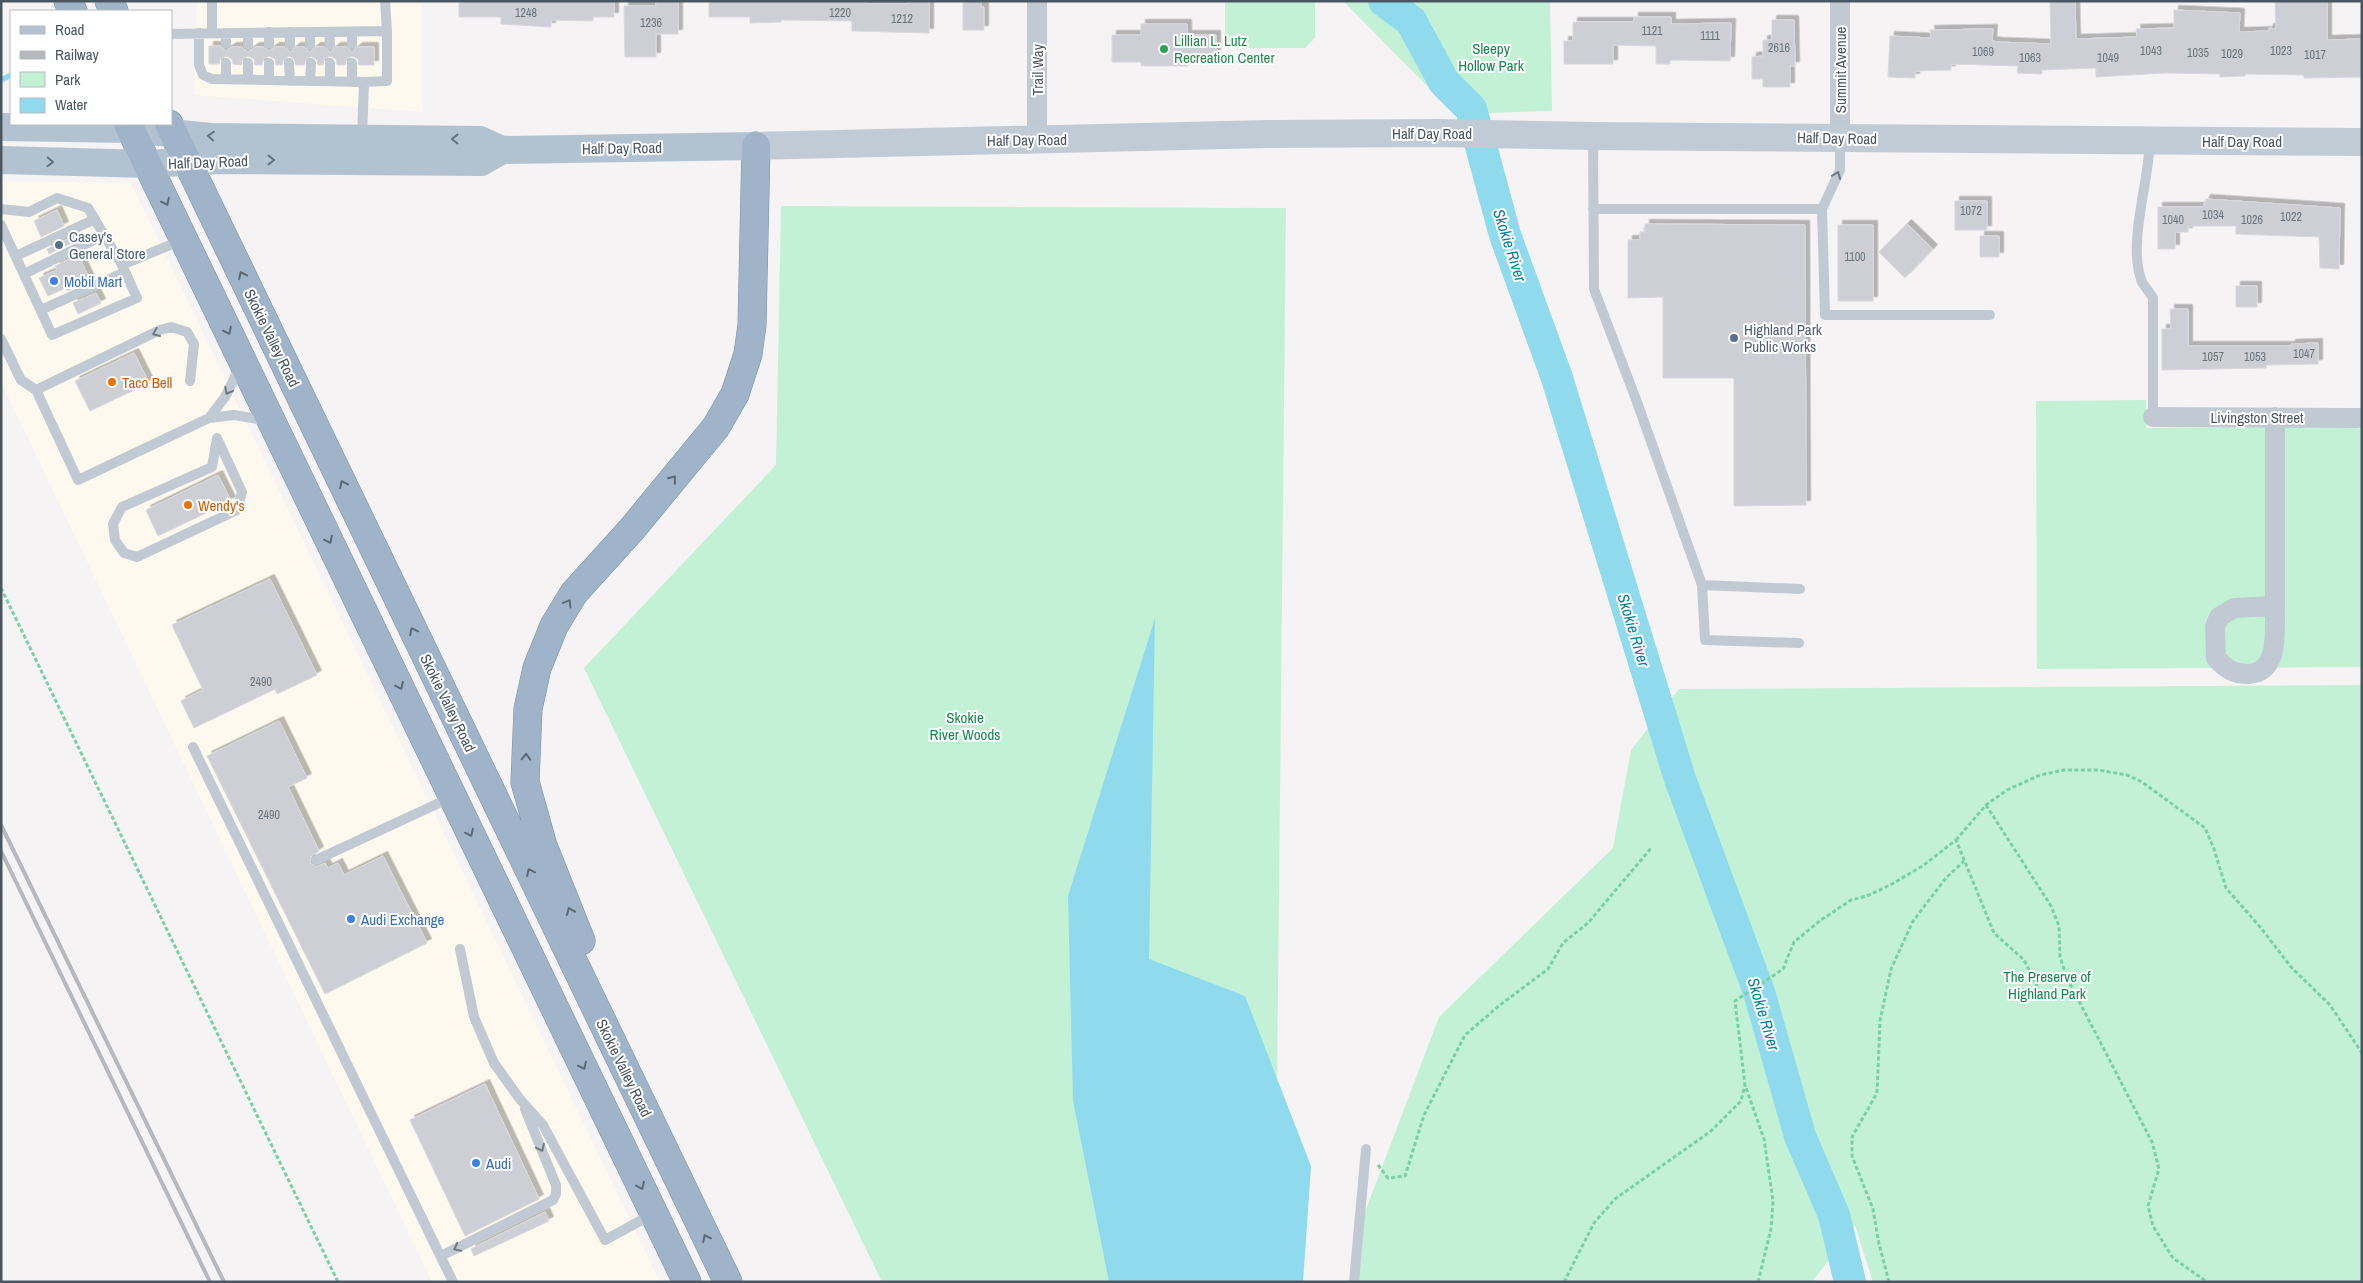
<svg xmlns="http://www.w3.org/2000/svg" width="2363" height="1283" font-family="'Archivo Narrow',sans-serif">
<defs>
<filter id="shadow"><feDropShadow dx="4.5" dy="-4.5" stdDeviation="0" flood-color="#0004"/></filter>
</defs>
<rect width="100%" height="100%" fill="#f5f3f3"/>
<path fill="#fdf9ef" d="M197 1H422V112L194 95Z
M1 181 131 183 660 1282H432L1 382Z"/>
<path fill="#c3f1d5" d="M1225 1H1315V38L1305 48H1225Z
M1343 1H1550L1552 111 1455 114Z
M781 206 1286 208 1275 1282H882L584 668 776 465Z
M2146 400V428L2356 427 2362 430V667L2037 669 2036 401Z
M2362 685V1282H1873L1855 1225 1812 1282H1350L1357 1233 1439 1017 1613 848 1631 750 1679 689Z"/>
<path fill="#90daee" d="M1155 618 1149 959 1245 996 1311 1166 1303 1282H1109L1073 1101 1068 896Z"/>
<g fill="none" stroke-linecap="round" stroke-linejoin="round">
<path stroke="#90daee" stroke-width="5.5" d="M1 80 11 75"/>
<path stroke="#90daee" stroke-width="32" d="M1384 1 1411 21 1444 82 1471 109 1505 235 1557 378 1680 779 1759 992 1800 1136 1834 1215 1850 1282"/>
</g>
<path fill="#cdcfd5" stroke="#d7d9de" filter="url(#shadow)" d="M459 1H614V17H593V21L551 20V27L501 24V17H459Z
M656 1H678V34H656V57H625L624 6H656Z
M709 1H866L867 4H908V1H929V33L852 31V21L781 20V22L750 23V17H709Z
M963 1H981V7H984V30H963Z
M2050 1H2075L2076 39 2137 37 2136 29 2174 28V10L2240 13 2239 32 2269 31V28L2276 29 2275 1H2327V40L2362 39V77L2304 78V75L2245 74V76L2220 77V74L2165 73 2096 77V68L2042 70V74L2017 73 2018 66 1951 64V70L1915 71V78L1888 77 1890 36 1931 38 1930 30 1993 29 1992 41 1998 42 2051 44Z
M1634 17H1671V24L1731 23 1730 61 1670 60V64H1656V46L1613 45V64H1564V41H1573V22H1634Z
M1772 20H1794L1795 66H1790V87H1763V79H1752V57L1763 56V40H1772Z
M1141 24H1187V35H1216V62H1188V66H1141V62H1112V35H1141Z
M209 46H220L226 51 232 47H241L248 52 255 47H263L269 51 275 47H284L290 52 296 47H304L310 52 316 47H324L330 52 336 47H346L352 52 358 47H374V65H359L358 59 352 56 346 59 345 65H337L336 59 330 56 324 59 323 65H318L317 60 311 56 306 59 304 65H296L294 59 289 56 283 60 282 65H276L275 59 269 56 263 59 262 65H255L254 59 248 56 242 59 241 65 233 64 232 59 226 56 220 59 219 64H209Z
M2206 199 2340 208 2339 269 2320 268 2319 237 2236 234V226H2188V232H2175V249H2158V207H2203Z
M1955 201H1987V230H1955Z
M57 210 64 226 41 237 34 221Z
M1645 224 1805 225 1806 505 1734 506V378H1663V297L1628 298V240H1640V232H1645Z
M1907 224 1933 249 1905 278 1879 252Z
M1838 225H1873V301H1838Z
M1980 236H1999V257H1980Z
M70 238 72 243 49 254 47 249Z
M78 255 90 280 67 291 66 288 48 296 39 278 57 270 55 266Z
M2236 286H2257V307H2236Z
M96 293 101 303 78 314 73 303Z
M2170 309H2188V346H2291V344L2318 343V364L2266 365V368L2162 370V329H2171Z
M134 353 149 383 90 411 75 381Z
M218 475 231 501 158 536 146 510Z
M270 579 317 675 277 694 275 689 194 728 181 701 203 690 172 625Z
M279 721 307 778 288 787 319 851 311 856 310 863 316 867 325 863 328 868 338 863 344 875 383 856 427 943 325 994 207 756Z
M485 1084 539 1199 465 1236 410 1120Z
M545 1212 549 1221 474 1256 471 1249Z"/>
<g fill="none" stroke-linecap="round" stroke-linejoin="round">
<defs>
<path id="trunk" d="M68 1 73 11
M109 1 114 11
M128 124 687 1282
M169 124 728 1282
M581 941 543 846 525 782 528 709 537 668 554 626 574 593 632 529 716 427 735 394 748 354 752 325 756 146"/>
</defs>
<use href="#trunk" stroke="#7690ad" stroke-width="29"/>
<path stroke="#7ad0a6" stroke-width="3" stroke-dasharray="4 2.5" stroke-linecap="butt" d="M1 588 338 1282
M1986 805 2051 906 2059 926 2060 957 2067 978 2152 1142 2159 1169 2148 1206 2153 1226 2173 1258 2207 1282
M1956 840 1986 805 2007 790 2040 775 2064 770H2098L2127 775 2142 782 2205 828 2214 849 2226 888 2261 928 2291 967 2330 1005 2362 1053
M1378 1165 1388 1178 1405 1176 1424 1115 1465 1035 1500 1005 1548 969 1563 943 1588 923 1652 847
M1564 1282 1594 1223 1615 1199 1711 1131 1741 1101 1745 1085
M1758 1282 1771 1229 1773 1201 1764 1139 1745 1085 1735 1001 1783 969 1794 942 1821 920 1851 900 1867 896 1892 884 1924 865 1956 840 1994 933 2024 960 2036 984 2042 1001
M1889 1282 1879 1244 1873 1209 1852 1156V1137L1877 1093 1880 1021 1891 969 1913 921 1946 878 1964 861"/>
<path stroke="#c1cad2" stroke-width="10" d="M212 1V33
M385 1 387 31
M310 32V45
M329 32 330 45
M352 32V45
M199 33V65L203 75 212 79 364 82 362 137
M171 34 387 31V81L364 82
M226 44V33
M269 44V32
M248 45V33
M290 45V32
M226 63V79
M248 63V80
M269 63V80
M289 63 290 81
M330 63V81
M310 81 311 63
M352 82V63
M1593 137 1594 289 1637 402 1702 585 1705 640 1799 643
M1840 139V170L1822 209 1825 315H1990
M2150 141C2149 182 2127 245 2142 282 2145 287 2150 293 2153 298V417
M1 209 29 212 57 198 88 208 122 265
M1593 209H1822
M1 225 52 335 137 298 122 265 182 240
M16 256 95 219
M24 274 104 235
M41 310 125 272
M1 339 21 380 36 390 78 480 209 418 234 415 269 421
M36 390 160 330 171 327 187 332 194 344 190 381
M209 418 225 397 241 365
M217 438 242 492 237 510 137 557 124 553 115 540 113 524 122 507 212 467Z
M1702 585 1800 589
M193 747 453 1282
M316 860 452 797
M460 949 474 1017 494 1063 519 1098 543 1125 605 1240 653 1214
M441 1256 553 1200 556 1194V1185L525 1109
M1354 1282 1366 1149"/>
<path stroke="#c1cad2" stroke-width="20" d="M1840 138V1
M1037 139V1
M2153 417 2362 418
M2275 417V606L2234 608 2219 617 2215 627 2216 658C2227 670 2234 674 2249 674 2281 672 2274 628 2275 606"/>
<path stroke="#c1cbd6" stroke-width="28" d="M756 146 1268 134 1438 133 1593 136 2362 142"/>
<path stroke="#b3c2d1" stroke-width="28" d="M1 127 130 129 211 137 480 140 502 150 756 146
M1 160 148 164 215 160 481 162 502 150"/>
<use href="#trunk" stroke="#9fb4c9" stroke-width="28"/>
<path stroke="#b5b8bd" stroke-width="4" d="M1 825 224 1282
M1 851 210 1282"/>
</g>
<defs><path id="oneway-chevron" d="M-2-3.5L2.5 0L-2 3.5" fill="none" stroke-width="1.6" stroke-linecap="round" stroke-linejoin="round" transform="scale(1.25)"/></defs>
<g stroke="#64717d">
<use href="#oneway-chevron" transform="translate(211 136) rotate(-176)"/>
<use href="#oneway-chevron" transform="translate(455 139) rotate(-179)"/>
<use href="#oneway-chevron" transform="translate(271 160)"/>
<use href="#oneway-chevron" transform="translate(50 162) rotate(2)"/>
</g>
<g stroke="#6e7983">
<use href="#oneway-chevron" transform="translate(1837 175) rotate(-69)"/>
<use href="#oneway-chevron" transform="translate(156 333) rotate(157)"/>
<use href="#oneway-chevron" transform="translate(228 391) rotate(118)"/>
<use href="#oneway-chevron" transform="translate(541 1148) rotate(65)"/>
<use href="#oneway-chevron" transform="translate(457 1248) rotate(154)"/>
</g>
<g stroke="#5b6976">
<use href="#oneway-chevron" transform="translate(166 202) rotate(64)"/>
<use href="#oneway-chevron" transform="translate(242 275) rotate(-116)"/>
<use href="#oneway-chevron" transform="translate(228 331) rotate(64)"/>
<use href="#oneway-chevron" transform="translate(673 479) rotate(-51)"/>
<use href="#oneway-chevron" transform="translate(343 484) rotate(-116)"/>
<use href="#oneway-chevron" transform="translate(329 540) rotate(64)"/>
<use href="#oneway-chevron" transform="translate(568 603) rotate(-59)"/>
<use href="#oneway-chevron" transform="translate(413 631) rotate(-116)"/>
<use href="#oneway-chevron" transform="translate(400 686) rotate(64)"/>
<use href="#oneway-chevron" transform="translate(526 757) rotate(-88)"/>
<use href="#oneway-chevron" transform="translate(470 833) rotate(64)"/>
<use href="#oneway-chevron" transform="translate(530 872) rotate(-116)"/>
<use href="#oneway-chevron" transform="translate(570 911) rotate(-112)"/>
<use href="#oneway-chevron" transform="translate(583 1066) rotate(64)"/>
<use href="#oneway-chevron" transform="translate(641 1186) rotate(65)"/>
<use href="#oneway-chevron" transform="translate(706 1238) rotate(-116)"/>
</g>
<circle fill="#2e9e5b" stroke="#fff" stroke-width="2" cx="1164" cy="49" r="5"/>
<g fill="#5c6f8a" stroke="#fff" stroke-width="2">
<circle cx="59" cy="245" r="5"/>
<circle cx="1734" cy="338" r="5"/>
</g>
<g fill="#3f7fe0" stroke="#fff" stroke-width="2">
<circle cx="54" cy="281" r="5"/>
<circle cx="351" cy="919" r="5"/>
<circle cx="476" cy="1163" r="5"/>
</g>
<g fill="#e8710a" stroke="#fff" stroke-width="2">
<circle cx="112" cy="382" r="5"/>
<circle cx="188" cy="505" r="5"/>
</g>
<g text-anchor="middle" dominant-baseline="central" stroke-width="4" stroke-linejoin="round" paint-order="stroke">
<g font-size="12" fill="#6b747e">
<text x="526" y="13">1248</text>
<text x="840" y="13">1220</text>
<text x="902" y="19">1212</text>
<text x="651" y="23">1236</text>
<text x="1652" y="31">1121</text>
<text x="1710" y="36">1111</text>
<text x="1779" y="48">2616</text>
<text x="2151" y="51">1043</text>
<text x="2281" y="51">1023</text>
<text x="1983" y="52">1069</text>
<text x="2198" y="53">1035</text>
<text x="2232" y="54">1029</text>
<text x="2315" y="55">1017</text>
<text x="2030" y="58">1063</text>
<text x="2108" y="58">1049</text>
<text x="1971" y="211">1072</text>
<text x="2213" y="215">1034</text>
<text x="2291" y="217">1022</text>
<text x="2173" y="220">1040</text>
<text x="2252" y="220">1026</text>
<text x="1855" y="257">1100</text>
<text x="2304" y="354">1047</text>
<text x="2213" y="357">1057</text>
<text x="2255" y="357">1053</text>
<text x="261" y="682">2490</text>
<text x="269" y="815">2490</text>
</g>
<g font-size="15" fill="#27864d" stroke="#fff" text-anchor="start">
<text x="1174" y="40">Lillian L. Lutz<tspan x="1174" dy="17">Recreation Center</tspan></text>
</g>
<g font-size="15" fill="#17864f" stroke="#fff">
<text x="1491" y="48">Sleepy<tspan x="1491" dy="17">Hollow Park</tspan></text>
<text x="965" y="717">Skokie<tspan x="965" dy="17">River Woods</tspan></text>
<text x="2047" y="976">The Preserve of<tspan x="2047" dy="17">Highland Park</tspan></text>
</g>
<g font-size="15" fill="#4a5661" stroke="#fff">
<text transform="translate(1037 70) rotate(-90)">Trail Way</text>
<text transform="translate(1840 70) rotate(-90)">Summit Avenue</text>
<text x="1432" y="133">Half Day Road</text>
<text transform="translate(1837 138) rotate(1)">Half Day Road</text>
<text transform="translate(1027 140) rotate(-1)">Half Day Road</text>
<text x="2242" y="141">Half Day Road</text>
<text transform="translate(622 148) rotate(-1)">Half Day Road</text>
<text transform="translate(208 162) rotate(-2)">Half Day Road</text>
<text transform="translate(272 338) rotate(64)">Skokie Valley Road</text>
<text x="2257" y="417">Livingston Street</text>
<text transform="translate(448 703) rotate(64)">Skokie Valley Road</text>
<text transform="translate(624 1068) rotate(64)">Skokie Valley Road</text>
</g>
<g font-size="15" fill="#4e5e75" stroke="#fff" text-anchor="start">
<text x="69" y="236">Casey's<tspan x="69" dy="17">General Store</tspan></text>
<text x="1744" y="329">Highland Park<tspan x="1744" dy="17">Public Works</tspan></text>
</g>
<g font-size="15" fill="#366cbe" stroke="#fff" text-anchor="start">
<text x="64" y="281">Mobil Mart</text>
<text x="361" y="919">Audi Exchange</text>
<text x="486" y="1163">Audi</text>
</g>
<g font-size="15" fill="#c56008" stroke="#fff" text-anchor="start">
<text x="122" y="382">Taco Bell</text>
<text x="198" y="505">Wendy's</text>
</g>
<g font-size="16" font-style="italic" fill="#0c7c9b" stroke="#fff">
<text transform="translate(1510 245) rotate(72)">Skokie River</text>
<text transform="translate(1634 630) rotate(73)">Skokie River</text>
<text transform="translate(1764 1014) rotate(73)">Skokie River</text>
</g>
</g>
<rect width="2363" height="1283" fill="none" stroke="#4a5661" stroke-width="5"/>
<rect x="10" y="10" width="162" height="115" fill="#ffffff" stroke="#b7bbc0"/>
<rect x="20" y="26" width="25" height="8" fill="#b3c2d1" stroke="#b7bbc0"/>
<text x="55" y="35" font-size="15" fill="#4a5661">Road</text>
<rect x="20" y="51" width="25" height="8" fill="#b5b8bd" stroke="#b7bbc0"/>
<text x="55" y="60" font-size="15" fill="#4a5661">Railway</text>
<rect x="20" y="72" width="25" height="15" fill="#c3f1d5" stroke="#b7bbc0"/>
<text x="55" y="85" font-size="15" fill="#4a5661">Park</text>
<rect x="20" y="98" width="25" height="15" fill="#90daee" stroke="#b7bbc0"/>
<text x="55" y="110" font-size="15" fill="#4a5661">Water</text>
</svg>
